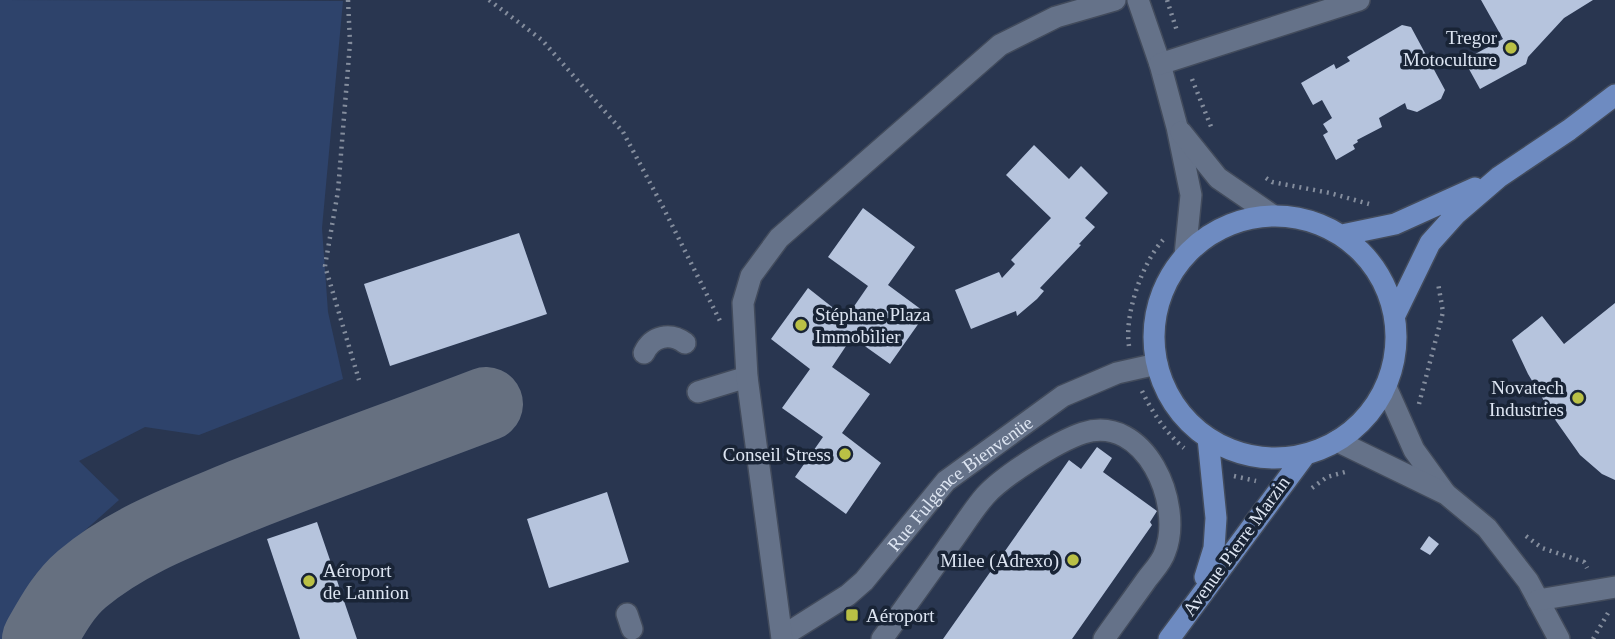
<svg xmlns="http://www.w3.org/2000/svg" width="1615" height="639" font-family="Georgia,serif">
<rect width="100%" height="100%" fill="#232e41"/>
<path fill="#293650" d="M0 0H1615V639H0Z"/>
<path fill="#2e436b" d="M0 0 343 1 322 228 328 312 343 379 199 435 145 427 79 461 119 500 35 575 3 639H0Z"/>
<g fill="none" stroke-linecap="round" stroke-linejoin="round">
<path stroke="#667080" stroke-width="74" d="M39 639C51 618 63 595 82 579 128 540 187 519 242 496 323 464 405 435 486 404"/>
</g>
<path fill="#b6c4dd" d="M1481 0H1593L1564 18 1528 57 1526 64 1480 89 1464 60 1503 39Z
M1402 25 1411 27 1445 90 1441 99 1417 112 1407 109 1405 103 1379 118 1382 127 1357 140 1358 142 1353 145 1355 149 1336 160 1323 135 1328 132 1323 124 1332 118 1322 100 1313 105 1301 83 1334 64 1336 69 1350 61 1347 57Z
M1034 145 1069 179 1081 166 1108 193 1085 218 1095 227 1079 244 1081 245 1040 288 1044 291 1037 299 1017 316 1016 311 971 329 955 290 999 272 1002 278 1015 264 1011 260 1051 218 1006 175Z
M863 208 915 247 888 285 926 313 890 364 852 337 832 367 870 394 842 433 881 463 846 514 795 477 823 437 782 408 810 369 771 339 808 288 846 318 868 286 828 257Z
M519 233 547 314 390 366 364 284Z
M1615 303V480L1602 474 1580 455 1556 421 1528 374 1512 340 1542 316 1564 344Z
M1097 447 1112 458 1103 472 1157 511 1150 522 1152 525 1072 639H943L1069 460 1081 469Z
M607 492 629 562 549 588 527 519Z
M317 522 357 639H300L295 623 267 539Z
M1429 536 1439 544 1430 555 1420 549Z"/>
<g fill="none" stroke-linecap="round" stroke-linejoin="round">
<defs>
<g id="minor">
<path d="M1138 0 1160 64 1177 127 1191 195 1185 255"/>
<path d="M1160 64 1359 0"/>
<path d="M1181 132 1218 178 1272 215"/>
<path d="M644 353C652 336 670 332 685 343"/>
<path d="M1386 387 1414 450 1445 493"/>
<path d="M698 392 747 377"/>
<path d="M1337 441 1446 494 1487 528 1528 581 1559 639"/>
<path d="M1538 600 1615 587"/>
<path d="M627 614 632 629"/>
<path id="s1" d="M783 636 848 595 864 581 946 481 1063 396 1117 373 1157 364"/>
<path d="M782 639 747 377 743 303 751 276 779 238 1000 45 1056 17 1115 0"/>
<path d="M882 639C905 607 928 576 950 544 962 528 972 511 985 496 1003 476 1056 442 1083 433 1145 413 1184 504 1165 552 1162 562 1153 571 1147 579 1133 599 1118 619 1104 639"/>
</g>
<path id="major" d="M1154 337a121 121 0 1 1 242 0a121 121 0 1 1-242 0Z
M1342 235 1395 224 1475 188
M1395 315 1430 243 1456 214 1499 177 1569 130 1615 95
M1205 577 1214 548 1216 518 1208 438
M1169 639 1305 455"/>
</defs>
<use href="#minor" stroke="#424b5c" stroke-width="24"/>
<use href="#major" stroke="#424b5c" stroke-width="24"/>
<path stroke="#848d9d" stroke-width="4.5" stroke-dasharray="2 5" stroke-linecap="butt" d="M348 0 350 43 338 191 325 266 359 380
M489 0 542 40 623 132 664 209 720 321
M1167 0 1177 31
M1192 79 1212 129
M1266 178 1272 182 1330 193 1369 204
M1129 346C1124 315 1142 263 1163 240
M1142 391C1152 412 1166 433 1184 448
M1419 404 1443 312 1438 283
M1234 476 1256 481
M1312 488 1327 477 1345 472
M1526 536 1542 548 1584 562 1587 568
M1593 639 1608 613 1607 611"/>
<use href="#minor" stroke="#657289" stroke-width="21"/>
<use href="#major" stroke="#6e8bc1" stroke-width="21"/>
</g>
<g fill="#bac045" stroke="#192436" stroke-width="2.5">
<circle cx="1511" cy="48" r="7"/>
<circle cx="801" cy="325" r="7"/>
<circle cx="1578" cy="398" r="7"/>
<circle cx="845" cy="454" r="7"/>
<circle cx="1073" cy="560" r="7"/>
<circle cx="309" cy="581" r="7"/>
<rect x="845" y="608" width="14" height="14" rx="3.5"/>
</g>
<g text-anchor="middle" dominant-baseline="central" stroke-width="7" stroke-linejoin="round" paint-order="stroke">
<g font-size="19" fill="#dde5f2" stroke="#192436" text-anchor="end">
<text x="1497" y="37">Tregor<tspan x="1497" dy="22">Motoculture</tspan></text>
<text x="815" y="314" text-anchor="start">Stéphane Plaza<tspan x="815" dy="22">Immobilier</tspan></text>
<text x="1564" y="387">Novatech<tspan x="1564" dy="22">Industries</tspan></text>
<text x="831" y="454">Conseil Stress</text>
<text x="1059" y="560">Milee (Adrexo)</text>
<text x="323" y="570" text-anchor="start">Aéroport<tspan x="323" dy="22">de Lannion</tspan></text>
<text x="866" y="615" text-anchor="start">Aéroport</text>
</g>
<g font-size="19" fill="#dde5f2" stroke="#192436">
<text stroke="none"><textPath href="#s1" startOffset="236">Rue Fulgence Bienvenüe</textPath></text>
<text transform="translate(1236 546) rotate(-54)">Avenue Pierre Marzin</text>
</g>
</g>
</svg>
